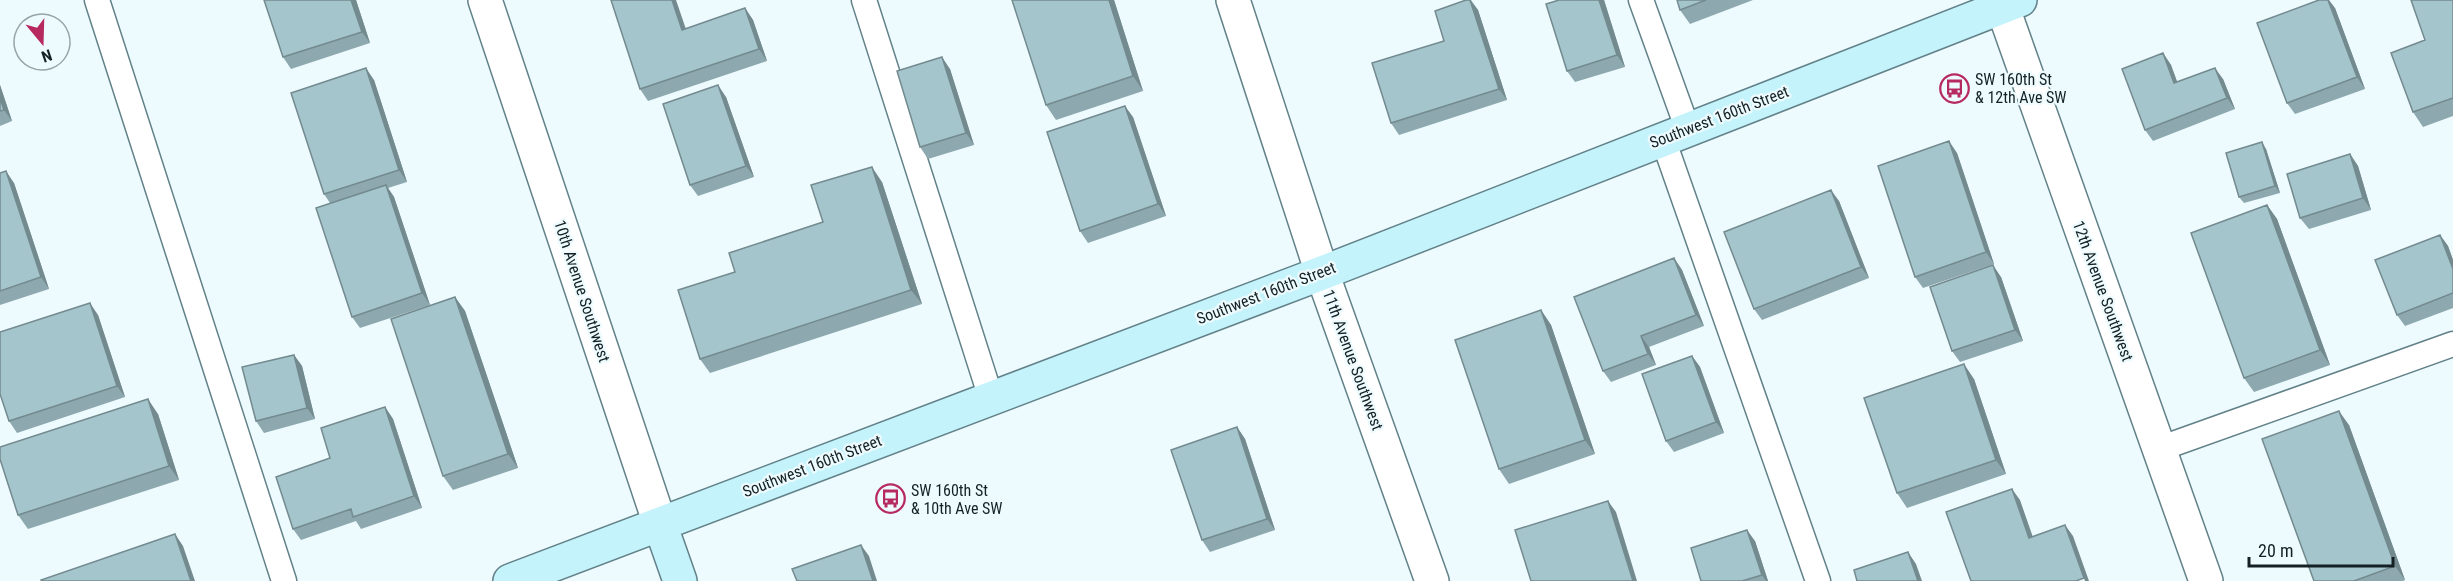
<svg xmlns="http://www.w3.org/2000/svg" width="2453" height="581" font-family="'Roboto Condensed',sans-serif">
<rect width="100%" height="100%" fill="#eefbfe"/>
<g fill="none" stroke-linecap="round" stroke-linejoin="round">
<defs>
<path id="lane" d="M97 0 284 581
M864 0 991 398
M1641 0 1688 130
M1663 139 1818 581
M2159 449 2453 344"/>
<path id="street" d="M485 0 660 524
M1233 0 1322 273 1432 581
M2000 0 2206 581"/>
<path id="secondary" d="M660 524 680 581
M510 581 1322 273 2020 0"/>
</defs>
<use href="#lane" stroke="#628188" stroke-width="27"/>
<use href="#street" stroke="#628188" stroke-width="36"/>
<use href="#secondary" stroke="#628188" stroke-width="36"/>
<use href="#lane" stroke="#fff" stroke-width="24"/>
<use href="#street" stroke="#fff" stroke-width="33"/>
<use href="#secondary" stroke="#c4f3fb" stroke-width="33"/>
</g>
<path fill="#8da9af" d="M356 0 370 43 291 69 283 57Z
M1012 0H1114L1143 91 1056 120 1046 105Z
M1466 0H1471L1478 10 1507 100 1399 135 1391 123 1444 41Z
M1604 0 1625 67 1575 82 1567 71Z
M1677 0H1753L1690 24 1680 10Z
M2453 0V116L2423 127 2413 112 2425 40Z
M745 8 753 20 767 61 648 101 640 89 686 29Z
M2335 8 2365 89 2295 114 2287 103Z
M2163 53 2171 65 2177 82 2223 79 2235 109 2153 141 2145 130Z
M950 69 974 145 928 159 920 147Z
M374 80 407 182 388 188 394 197 430 305 360 328 352 317 330 203 324 194Z
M0 85 12 121 0 126Z
M726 97 754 177 698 196 690 185Z
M1133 117 1166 216 1088 243 1080 231Z
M2266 149 2280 193 2244 203 2239 197Z
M1957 153 1994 264 1923 288 1915 277Z
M2350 154 2358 166 2371 210 2309 229 2300 218Z
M0 173 14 183 49 289 0 305Z
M882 182 922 304 710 373 700 359 735 272 823 222Z
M1839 201 1869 278 1762 320 1754 309Z
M2267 205 2277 219 2330 365 2254 392 2244 378Z
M2440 235 2448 246 2453 260V308L2405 326 2397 315Z
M1674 258 1682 270 1704 326 1649 347 1656 365 1611 382 1603 371Z
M2001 277 2023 341 1960 362 1952 351Z
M455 297 465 311 518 468 453 490 443 476Z
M1541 310 1551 325 1595 454 1509 484 1499 469Z
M98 315 125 397 17 433 9 421Z
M294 355 302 366 315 419 264 433 256 421Z
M1692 356 1700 367 1724 433 1674 452 1666 441Z
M1974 379 2006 474 1907 508 1897 493Z
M385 407 393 419 422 508 361 529 356 521 301 540 293 529 330 458Z
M158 414 179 480 28 529 18 515Z
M2349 425 2405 580 2403 581H2314Z
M1237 427 1245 439 1275 530 1210 552 1202 540Z
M1755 541 1768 581H1701Z"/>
<path fill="#738a8f" d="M351 0H356L370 43 362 32Z
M672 0H676L690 41 682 30Z
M1109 0H1114L1143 91 1133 76Z
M1470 0 1478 10 1507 100 1499 89Z
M1599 0H1604L1625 67 1617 55Z
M2328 0H2329L2335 8 2365 89 2357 77Z
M745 8 753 20 767 61 759 49Z
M2163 53 2171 65 2182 95 2174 83Z
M942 57 950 69 974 145 966 133Z
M366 68 374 80 407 182 399 170Z
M2215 68 2223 79 2235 109 2227 98Z
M0 85 12 121 4 110 0 98Z
M718 85 726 97 754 177 746 166Z
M1125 106 1133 117 1166 216 1158 204Z
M1949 141 1957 153 1994 264 1986 252Z
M2262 142 2266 149 2280 193 2275 186Z
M2350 154 2358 166 2371 210 2363 198Z
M872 167 882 182 922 304 911 290Z
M6 171 14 183 49 289 41 277Z
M386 185 394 197 430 305 422 293Z
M1831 190 1839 201 1869 278 1861 267Z
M2267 205 2277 219 2330 365 2320 350Z
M2440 235 2448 246 2453 260V269Z
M1674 258 1682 270 1704 326 1696 315Z
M1993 265 2001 277 2023 341 2015 330Z
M455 297 465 311 518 468 508 454Z
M90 303 98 315 125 397 117 386Z
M1541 310 1551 325 1595 454 1585 440Z
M1641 336 1649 347 1656 365 1648 354Z
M294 355 302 366 315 419 307 408Z
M1692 356 1700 367 1724 433 1716 422Z
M1964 364 1974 379 2006 474 1996 460Z
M148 399 158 414 179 480 169 466Z
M385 407 393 419 422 508 414 496Z
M2339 411 2349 425 2405 580 2395 566Z
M1237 427 1245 439 1275 530 1267 519Z
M2012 489 2020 500 2037 549 2029 538Z
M1608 501 1616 512 1637 581H1633Z
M2065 525 2073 536 2089 581H2085L2084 578Z
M1747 530 1755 541 1768 581H1766L1762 575Z
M175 534 183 546 195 581H191Z
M861 545 869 556 877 581H873Z
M1908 552 1916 564 1922 581H1918Z"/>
<path fill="#a4c5cc" stroke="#738a8f" stroke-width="1.5" d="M264 0H351L362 32 283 57Z
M611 0H672L682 30 745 8 759 49 640 89Z
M1012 0H1109L1133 76 1046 105Z
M1466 0H1470L1499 89 1391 123 1372 63 1444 41 1435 11Z
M1559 0H1599L1617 55 1567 71 1546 4Z
M1677 0H1706L1680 10Z
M2319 0H2328L2357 77 2287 103 2257 23Z
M2411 0H2453V98L2413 112 2391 53 2425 40Z
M2163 53 2174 83 2215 68 2227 98 2145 130 2122 69Z
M942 57 966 133 920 147 897 71Z
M366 68 399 170 324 194 291 93Z
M718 85 746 166 690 185 663 104Z
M0 98 4 110 0 111Z
M1125 106 1158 204 1080 231 1047 132Z
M1949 141 1986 252 1915 277 1878 166Z
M2262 142 2275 186 2239 197 2226 153Z
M2350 154 2363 198 2300 218 2287 174Z
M872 167 911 290 700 359 678 290 735 272 729 253 823 222 811 185Z
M6 171 41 277 0 291V173Z
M386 185 422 293 352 317 316 208Z
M1831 190 1861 267 1754 309 1724 232Z
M2267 205 2320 350 2244 378 2191 233Z
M2440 235 2453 269V293L2397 315 2375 260Z
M1674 258 1696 315 1641 336 1648 354 1603 371 1574 297Z
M1993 265 2015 330 1952 351 1930 287Z
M455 297 508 454 443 476 391 319Z
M90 303 117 386 9 421 0 394V332Z
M1541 310 1585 440 1499 469 1455 340Z
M294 355 307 408 256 421 242 367Z
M1692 356 1716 422 1666 441 1642 374Z
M1964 364 1996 460 1897 493 1864 398Z
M148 399 169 466 18 515 0 459V447Z
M385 407 414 496 353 517 351 509 293 529 276 477 330 458 321 428Z
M2339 411 2395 566 2354 581H2314L2262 439Z
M1237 427 1267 519 1202 540 1171 450Z
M2012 489 2029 538 2065 525 2084 578 2076 581H1971L1946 512Z
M1608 501 1633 581H1531L1515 530Z
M1747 530 1762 575 1742 581H1701L1691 548Z
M175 534 191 581H42L41 580Z
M861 545 873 581H797L792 569Z
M1908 552 1918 581H1857L1854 570Z"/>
<defs>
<symbol id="bus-ring" viewBox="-11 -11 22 22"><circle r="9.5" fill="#eefbfe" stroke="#b72a60" stroke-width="1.5"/><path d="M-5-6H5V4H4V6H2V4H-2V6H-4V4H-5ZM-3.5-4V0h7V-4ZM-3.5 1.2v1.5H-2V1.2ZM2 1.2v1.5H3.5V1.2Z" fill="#b72a60"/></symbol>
</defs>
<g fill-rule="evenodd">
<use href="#bus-ring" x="1938" y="72" width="33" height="33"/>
<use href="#bus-ring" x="874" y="482" width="33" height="33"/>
</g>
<g text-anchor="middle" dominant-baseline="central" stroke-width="4.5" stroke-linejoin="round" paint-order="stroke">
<g font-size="16" fill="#142023" stroke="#eefbfe" text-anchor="start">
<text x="1975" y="79">SW 160th St<tspan x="1975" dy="18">&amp; 12th Ave SW</tspan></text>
<text x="911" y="490">SW 160th St<tspan x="911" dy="18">&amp; 10th Ave SW</tspan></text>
</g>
<g font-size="16" fill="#142023" stroke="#eefbfe">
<text transform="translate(1719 117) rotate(-21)">Southwest 160th Street</text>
<text transform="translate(582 291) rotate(72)">10th Avenue Southwest</text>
<text transform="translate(2103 291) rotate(70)">12th Avenue Southwest</text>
<text transform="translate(1266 293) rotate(-21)">Southwest 160th Street</text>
<text transform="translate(1353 360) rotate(70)">11th Avenue Southwest</text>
<text transform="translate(812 466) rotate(-21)">Southwest 160th Street</text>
</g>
</g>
<g transform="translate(42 42) rotate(161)"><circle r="28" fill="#eefbfe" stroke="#97a3a6" stroke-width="1.5"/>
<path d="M0-4.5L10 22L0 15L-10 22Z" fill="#b72a60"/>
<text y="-9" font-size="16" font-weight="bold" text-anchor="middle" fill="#142023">N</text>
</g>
<path d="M2249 557v9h144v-9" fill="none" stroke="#142023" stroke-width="3"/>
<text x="2258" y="557" font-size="18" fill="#142023" stroke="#eefbfe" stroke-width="4.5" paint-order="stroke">20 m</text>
</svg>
